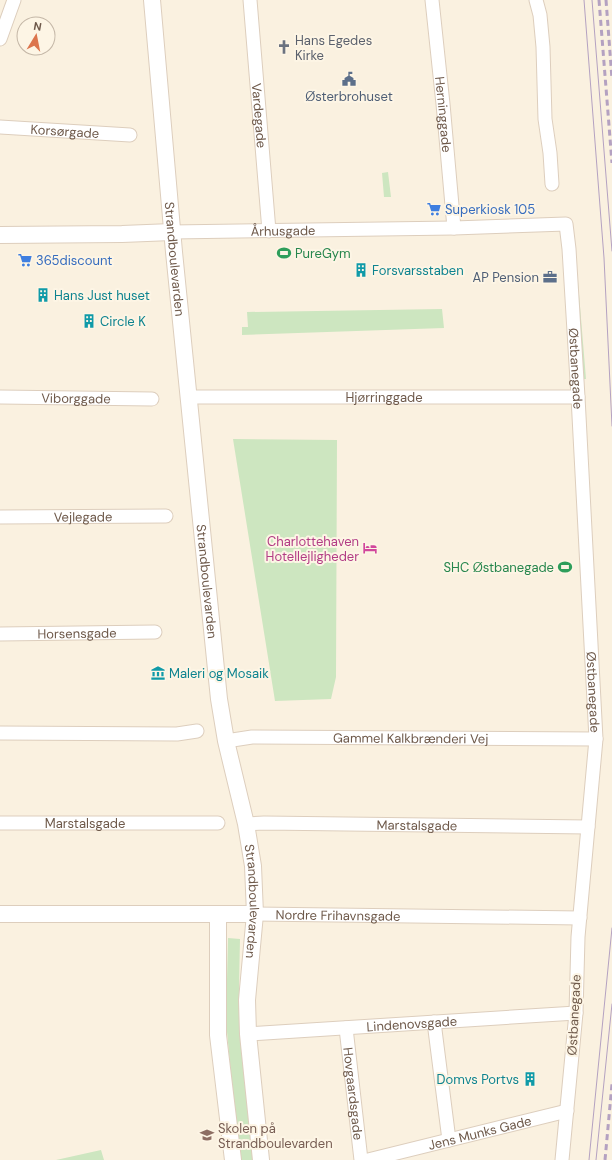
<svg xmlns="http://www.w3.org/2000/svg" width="612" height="1160" font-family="'DM Sans',sans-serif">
<rect width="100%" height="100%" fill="#faf1e0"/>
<path fill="#cde6c0" d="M388 172 391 197H384L382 173Z
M576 282H578L586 379H584Z
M442 309 444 328 242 335V327H248L247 312Z
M233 439 337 440 336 677 331 699 275 701Z
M228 938 240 939 239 987 257 1160H239L226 1021Z
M101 1150 104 1160H56Z"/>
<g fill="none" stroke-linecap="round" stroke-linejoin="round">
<defs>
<g id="minor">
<path id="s1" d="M250 0 269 231"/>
<path id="s2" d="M432 0 443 104 454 228"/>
<path d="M536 0 540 15 543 47 545 119 550 153 552 184"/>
<path d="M0 39 14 0"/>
<path id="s3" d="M0 127 130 135"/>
<path id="s4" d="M172 232 454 228 566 224 569 249 578 397 596 739 578 937 576 1013 562 1160"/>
<path id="s5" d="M0 397 152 399"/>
<path id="s6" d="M189 397H578"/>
<path id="s7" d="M0 517 166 516"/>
<path id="s8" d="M0 634 155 632"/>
<path d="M0 733 177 734 197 731"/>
<path id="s9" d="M226 741 252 737 596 739"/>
<path id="s10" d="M0 823H218"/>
<path id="s11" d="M246 824 264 823 588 827"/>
<path id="s12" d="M255 914 580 918"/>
<path d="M434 1022 449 1140"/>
<path id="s13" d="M346 1028 361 1160"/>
<path id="s14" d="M248 1034 576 1013"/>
<path id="s15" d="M368 1160 567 1111"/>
</g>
<g id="tertiary">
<path id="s16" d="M152 0 174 252 219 699 226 741 246 824 253 866 255 914 247 1000 248 1034 261 1160"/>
<path d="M0 235 122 234 172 232"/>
<path d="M0 914H255"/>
<path d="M218 915V1035L233 1160"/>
</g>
</defs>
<use href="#minor" stroke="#ddcebd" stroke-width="15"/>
<use href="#tertiary" stroke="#ddcebd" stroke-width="18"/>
<use href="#minor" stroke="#fff" stroke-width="13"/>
<use href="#tertiary" stroke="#fff" stroke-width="16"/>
<path stroke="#b4a1c1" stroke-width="1" d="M584 0 604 258 612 426
M592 0 612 251
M589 1160 612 928
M596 1160 612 1004"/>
<path stroke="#b4a1c1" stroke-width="3" stroke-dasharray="6 4" stroke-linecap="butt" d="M599 0 612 163
M606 0 612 79
M605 1160 612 1084"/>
</g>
<defs>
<symbol id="church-bare" viewBox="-9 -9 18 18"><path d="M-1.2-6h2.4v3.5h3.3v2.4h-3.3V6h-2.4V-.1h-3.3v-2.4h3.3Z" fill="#6b7280" stroke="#fdf5e5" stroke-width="2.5" paint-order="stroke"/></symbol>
<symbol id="civic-bare" viewBox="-9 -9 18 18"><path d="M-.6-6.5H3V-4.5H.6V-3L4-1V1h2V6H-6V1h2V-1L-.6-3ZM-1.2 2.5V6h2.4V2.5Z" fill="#5c6f8a" stroke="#fdf5e5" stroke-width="2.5" paint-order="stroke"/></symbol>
<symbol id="supermarket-bare" viewBox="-9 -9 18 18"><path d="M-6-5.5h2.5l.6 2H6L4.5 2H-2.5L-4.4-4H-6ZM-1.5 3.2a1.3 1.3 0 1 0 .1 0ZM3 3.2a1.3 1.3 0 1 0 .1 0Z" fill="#3f7fe0" stroke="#fdf5e5" stroke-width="2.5" paint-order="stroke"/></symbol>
<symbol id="stadium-bare" viewBox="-9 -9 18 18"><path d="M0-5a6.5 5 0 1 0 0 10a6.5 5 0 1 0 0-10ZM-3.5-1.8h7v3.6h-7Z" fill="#2e9e5b" stroke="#fdf5e5" stroke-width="2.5" paint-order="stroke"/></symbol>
<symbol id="building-bare" viewBox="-9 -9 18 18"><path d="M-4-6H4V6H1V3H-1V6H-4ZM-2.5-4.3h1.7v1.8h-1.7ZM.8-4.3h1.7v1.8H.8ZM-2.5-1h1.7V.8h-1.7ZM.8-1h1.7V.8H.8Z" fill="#0f9aa8" stroke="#fdf5e5" stroke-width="2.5" paint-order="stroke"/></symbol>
<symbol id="office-bare" viewBox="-9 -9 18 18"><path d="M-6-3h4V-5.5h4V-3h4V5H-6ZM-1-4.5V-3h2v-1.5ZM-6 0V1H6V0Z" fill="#5c6f8a" stroke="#fdf5e5" stroke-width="2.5" paint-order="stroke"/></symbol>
<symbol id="hotel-bare" viewBox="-9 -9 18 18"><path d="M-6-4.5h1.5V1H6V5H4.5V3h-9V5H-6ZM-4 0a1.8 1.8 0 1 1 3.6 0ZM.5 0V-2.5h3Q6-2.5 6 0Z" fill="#d1479c" stroke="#fdf5e5" stroke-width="2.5" paint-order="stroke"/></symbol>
<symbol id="museum-bare" viewBox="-9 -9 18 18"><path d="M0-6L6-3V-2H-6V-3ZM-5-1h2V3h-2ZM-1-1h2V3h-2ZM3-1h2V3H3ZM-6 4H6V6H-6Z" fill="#0f9aa8" stroke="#fdf5e5" stroke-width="2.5" paint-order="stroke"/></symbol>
<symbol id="school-bare" viewBox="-9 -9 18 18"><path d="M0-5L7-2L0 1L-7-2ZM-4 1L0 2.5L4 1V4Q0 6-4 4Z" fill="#8d6e63" stroke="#fdf5e5" stroke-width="2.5" paint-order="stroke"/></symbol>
</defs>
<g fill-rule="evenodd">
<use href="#church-bare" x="274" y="37" width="20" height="20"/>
<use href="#civic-bare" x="339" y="69" width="20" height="20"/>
<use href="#supermarket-bare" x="424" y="199" width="20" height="20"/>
<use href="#stadium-bare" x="274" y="243" width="20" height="20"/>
<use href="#supermarket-bare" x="15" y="250" width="20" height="20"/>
<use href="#building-bare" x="351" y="260" width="20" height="20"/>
<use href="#office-bare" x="540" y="267" width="20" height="20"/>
<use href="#building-bare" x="33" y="285" width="20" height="20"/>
<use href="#building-bare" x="79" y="311" width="20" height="20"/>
<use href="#hotel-bare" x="360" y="538" width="20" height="20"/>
<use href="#stadium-bare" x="555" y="557" width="20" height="20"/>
<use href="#museum-bare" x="148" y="663" width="20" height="20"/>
<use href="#building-bare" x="520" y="1069" width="20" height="20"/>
<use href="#school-bare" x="197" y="1125" width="20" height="20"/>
</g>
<g text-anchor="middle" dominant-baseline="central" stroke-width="4" stroke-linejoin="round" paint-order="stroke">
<g font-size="13" fill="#5b616d" stroke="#fdf5e5" text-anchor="start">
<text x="295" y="40">Hans Egedes<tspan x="295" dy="15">Kirke</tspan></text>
</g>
<g font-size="13" fill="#4e5e75" stroke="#fdf5e5">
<text x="349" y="96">Østerbrohuset</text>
<text x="539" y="277" text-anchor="end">AP Pension</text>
</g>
<g font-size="13" fill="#6e594a" stroke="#fdf5e5">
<text stroke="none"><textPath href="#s2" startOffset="115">Herninggade</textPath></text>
<text stroke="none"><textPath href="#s1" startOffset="116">Vardegade</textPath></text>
<text stroke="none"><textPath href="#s3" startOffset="65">Korsørgade</textPath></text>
<text stroke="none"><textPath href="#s4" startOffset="111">Århusgade</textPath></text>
<text stroke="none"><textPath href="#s16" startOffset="260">Strandboulevarden</textPath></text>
<text stroke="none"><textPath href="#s4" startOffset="539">Østbanegade</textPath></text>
<text stroke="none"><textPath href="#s6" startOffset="195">Hjørringgade</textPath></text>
<text stroke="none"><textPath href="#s5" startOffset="76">Viborggade</textPath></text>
<text stroke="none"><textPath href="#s7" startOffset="83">Vejlegade</textPath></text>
<text stroke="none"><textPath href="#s16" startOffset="584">Strandboulevarden</textPath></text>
<text stroke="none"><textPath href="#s8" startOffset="77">Horsensgade</textPath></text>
<text stroke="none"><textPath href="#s4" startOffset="863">Østbanegade</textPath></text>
<text stroke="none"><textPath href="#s9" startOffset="185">Gammel Kalkbrænderi Vej</textPath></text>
<text stroke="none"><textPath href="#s10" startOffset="85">Marstalsgade</textPath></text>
<text stroke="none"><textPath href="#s11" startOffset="171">Marstalsgade</textPath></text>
<text stroke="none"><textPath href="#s16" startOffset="908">Strandboulevarden</textPath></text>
<text stroke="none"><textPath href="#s12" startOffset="83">Nordre Frihavnsgade</textPath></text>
<text transform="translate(574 1015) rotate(-87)">Østbanegade</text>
<text stroke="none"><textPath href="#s14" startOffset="164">Lindenovsgade</textPath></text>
<text stroke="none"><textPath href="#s13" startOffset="66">Hovgaardsgade</textPath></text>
<text stroke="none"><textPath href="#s15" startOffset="115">Jens Munks Gade</textPath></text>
</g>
<g font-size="13" fill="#366cbe" stroke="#fdf5e5" text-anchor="start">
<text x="445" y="209">Superkiosk 105</text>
<text x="36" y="260">365discount</text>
</g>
<g font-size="13" fill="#27864d" stroke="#fdf5e5" text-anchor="start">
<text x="295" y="253">PureGym</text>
<text x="554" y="567" text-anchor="end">SHC Østbanegade</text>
</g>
<g font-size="13" fill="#0d838f" stroke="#fdf5e5" text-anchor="start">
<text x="372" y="270">Forsvarsstaben</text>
<text x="54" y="295">Hans Just huset</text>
<text x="100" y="321">Circle K</text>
<text x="169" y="673">Maleri og Mosaik</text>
<text x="519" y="1079" text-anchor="end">Domvs Portvs</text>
</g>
<g font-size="13" fill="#b23c85" stroke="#fdf5e5" text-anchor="end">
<text x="359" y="541">Charlottehaven<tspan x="359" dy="15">Hotellejligheder</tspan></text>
</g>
<g font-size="13" fill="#785e54" stroke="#fdf5e5" text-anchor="start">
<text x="218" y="1128">Skolen på<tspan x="218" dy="15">Strandboulevarden</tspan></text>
</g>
</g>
<g transform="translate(36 36) rotate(10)"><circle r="19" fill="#fdf5e5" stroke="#c4b7a7"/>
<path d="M0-3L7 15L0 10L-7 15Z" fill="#dc754d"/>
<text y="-6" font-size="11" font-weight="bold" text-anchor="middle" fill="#6e594a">N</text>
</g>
</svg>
